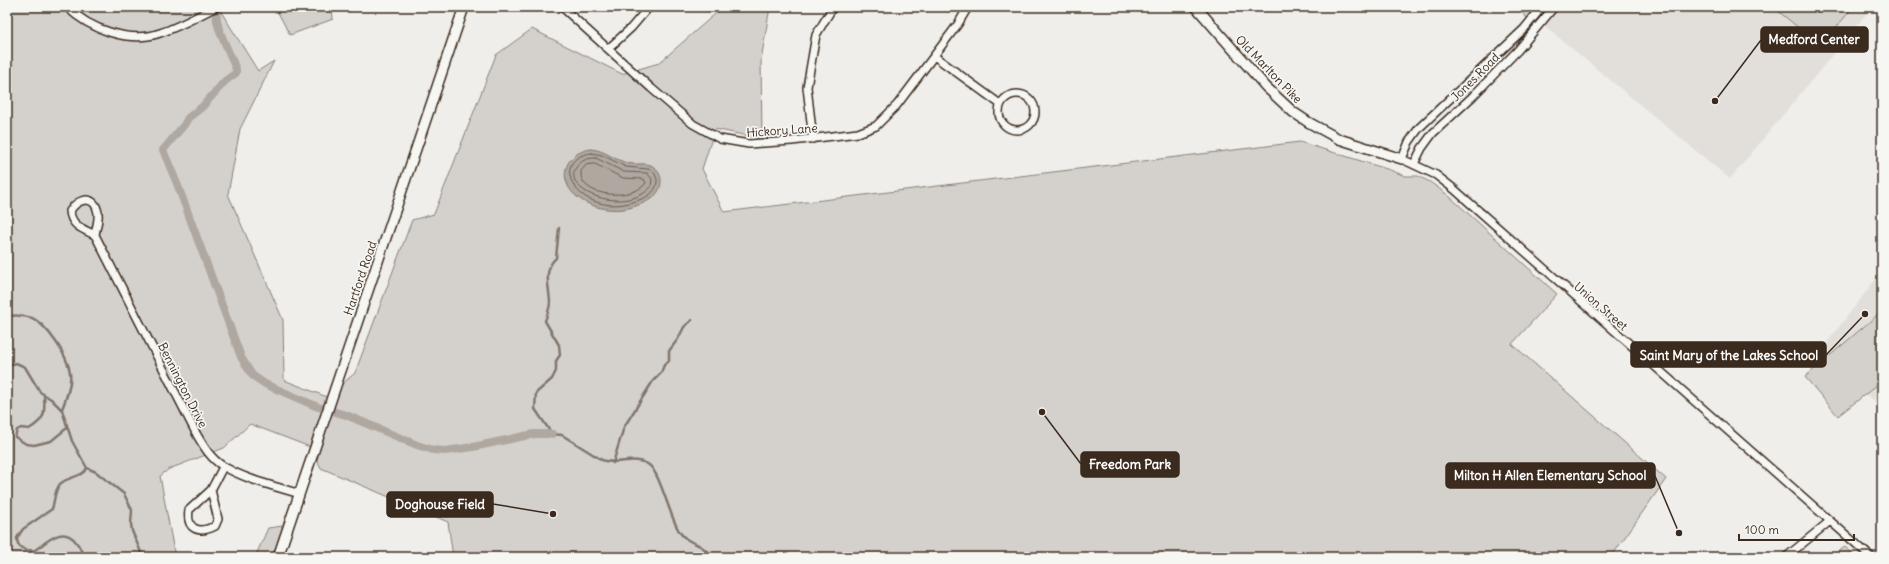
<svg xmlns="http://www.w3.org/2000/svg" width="1889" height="564" font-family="Delius,sans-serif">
<rect width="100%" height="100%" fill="#efeeea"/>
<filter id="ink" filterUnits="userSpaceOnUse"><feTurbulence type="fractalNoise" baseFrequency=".025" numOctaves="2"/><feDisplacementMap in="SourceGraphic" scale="8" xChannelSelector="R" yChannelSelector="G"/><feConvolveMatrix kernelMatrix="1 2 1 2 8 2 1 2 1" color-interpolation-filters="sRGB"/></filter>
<g filter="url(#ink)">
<path fill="#e2dfdb" d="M1554 7H1872L1730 179 1541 23Z
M1882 271V406L1815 358Z"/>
<path fill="#d4d1cc" stroke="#887e75" d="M7 7H218L258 71 274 61 240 129 228 194 283 320 284 380 327 397 355 373 412 220 434 214 496 55 532 29 622 74 659 63 723 7H770L761 60 762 139 715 129 702 169 724 212 1300 142 1390 170 1405 176H1418L1430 182 1449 196 1557 294 1512 344 1666 479 1611 557H453L448 522 321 468 310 447 250 424 224 448 169 469 160 476 175 557H7V528L11 519 7 514Z
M275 7H332L333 19 290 35Z
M1516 7H1546L1532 23Z
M1773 7H1853L1821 46Z
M1882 311V381L1838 416 1805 377Z
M283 526 273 557H255L268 528Z
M1845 547 1857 557H1830Z"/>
<path fill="#afa8a1" stroke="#81766d" d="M591 149C605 150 614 160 628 163 637 166 646 161 654 167 658 171 661 175 661 180 662 199 639 206 624 209 605 212 577 204 568 186 559 167 573 151 591 149Z"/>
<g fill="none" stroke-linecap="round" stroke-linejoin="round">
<path stroke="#695c52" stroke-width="1" d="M592 153 602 155 626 167 648 169 654 172 657 179C658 190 649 197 639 200 579 223 544 158 592 153Z
M596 158 624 172 647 173 652 179 651 187C624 217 554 189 579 164 584 159 589 158 596 158Z
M595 164 623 178 644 179 646 183C633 201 578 198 581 171L586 165Z"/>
<path stroke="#81766d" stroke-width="2.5" d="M559 228 556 258C543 269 549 286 550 302 550 308 547 315 545 321L559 345 560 355 556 361V371L552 379 536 393 535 409 552 434 562 435 602 460C617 466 635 455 649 465 660 473 670 517 679 531 688 546 701 540 711 557
M7 316C15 315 24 315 32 318 47 325 68 356 70 373 72 384 66 399 62 409
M7 366 16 363 25 367 40 392 51 399 62 410 72 441 87 468 96 472 124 494 132 510 131 524 132 531 143 557
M44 395C45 413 46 419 29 429L21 428 17 430 15 437 26 444 34 445 51 441 67 428
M613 463 624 427 653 381 661 373 664 365 669 361V351L678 339 684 327 692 320
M83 557C82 551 80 547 76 542 63 525 48 541 35 550 26 551 17 549 17 538L23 529 52 509C55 500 54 491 60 484 68 476 82 478 87 468"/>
<path stroke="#afa8a1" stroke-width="8" d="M216 7 217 21 220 32 236 69V73L225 81 202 107 188 118 184 125 163 150 178 186 241 357 252 375 265 384 318 407 346 415 417 445 433 450 445 451 473 447 534 434H552"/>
<defs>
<path id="minor" d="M67 7C89 29 130 44 160 33 179 27 198 16 216 7
M562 7 651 88 693 124 720 139 749 144 792 141 858 133 876 126 897 105 958 24 968 7
M1542 7 1524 29 1419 128 1409 142 1402 159 1436 175 1454 189 1871 557
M608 49 631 28 649 7
M934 56 1000 104
M999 112a18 18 0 1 1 36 0a18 18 0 1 1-36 0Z
M813 139 807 87 816 35 833 7
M1414 164 1422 148 1433 133 1472 97 1518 50 1554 7
M95 235C96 228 99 220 98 213 95 194 78 198 70 211 71 226 83 229 95 235L197 435C204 447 211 459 223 466 246 480 275 486 300 494
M211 490 218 519 215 526C199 534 186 530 189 510L211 490 223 467
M1786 557 1830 521"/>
<path id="tertiary" d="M1196 7 1266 87 1293 112 1308 122 1339 139 1402 159
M278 557 464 7"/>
</defs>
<use href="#minor" stroke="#3b2a1e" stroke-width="10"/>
<use href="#tertiary" stroke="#3b2a1e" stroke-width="12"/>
<use href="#minor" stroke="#f6f6f2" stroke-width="7"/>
<use href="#tertiary" stroke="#f6f6f2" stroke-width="9"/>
</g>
</g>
<g text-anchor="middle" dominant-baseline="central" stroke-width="3.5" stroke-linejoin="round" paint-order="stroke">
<g font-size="12" fill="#3b2a1e" stroke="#f6f6f2">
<text transform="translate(1269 69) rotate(46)">Old Marlton Pike</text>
<text transform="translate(1475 77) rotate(-45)">Jones Road</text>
<text transform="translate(782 130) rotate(-4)">Hickory Lane</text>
<text transform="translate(360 278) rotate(-71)">Hartford Road</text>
<text transform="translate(1601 306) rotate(41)">Union Street</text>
<text transform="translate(183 385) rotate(63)">Bennington Drive</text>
</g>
</g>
<path fill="none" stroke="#3b2a1e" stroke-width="1.5" d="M1715 101L1761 40M1865 314L1826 355M1042 412L1081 464M1679 533L1655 476M553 514L493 504"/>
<g fill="#3b2a1e" stroke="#f6f6f2" stroke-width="1.5">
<circle cx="1715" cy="101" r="4"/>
<circle cx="1865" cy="314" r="4"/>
<circle cx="1042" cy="412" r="4"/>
<circle cx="1679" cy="533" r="4"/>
<circle cx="553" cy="514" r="4"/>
</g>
<g fill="#3b2a1e" stroke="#3b2a1e" stroke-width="1.5">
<rect x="1761" y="27" width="107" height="25" rx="4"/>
<rect x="1631" y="342" width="195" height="25" rx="4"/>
<rect x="1081" y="452" width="98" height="25" rx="4"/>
<rect x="1446" y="463" width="209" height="25" rx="4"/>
<rect x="387" y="492" width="106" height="25" rx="4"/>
</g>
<g font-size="13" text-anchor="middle" font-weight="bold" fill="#fff">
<text x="1814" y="44">Medford Center</text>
<text x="1729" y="360">Saint Mary of the Lakes School</text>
<text x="1130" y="469">Freedom Park</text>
<text x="1550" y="480">Milton H Allen Elementary School</text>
<text x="440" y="509">Doghouse Field</text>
</g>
<rect width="1889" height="564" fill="none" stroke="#f6f6f2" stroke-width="24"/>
<rect x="12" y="12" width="1865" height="540" fill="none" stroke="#3b2a1e" stroke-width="1.5" filter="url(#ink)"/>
<path d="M1739 534v6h115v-6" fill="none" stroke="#3b2a1e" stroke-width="2"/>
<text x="1745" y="534" font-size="12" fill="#3b2a1e" stroke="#f6f6f2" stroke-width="3" paint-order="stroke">100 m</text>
</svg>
